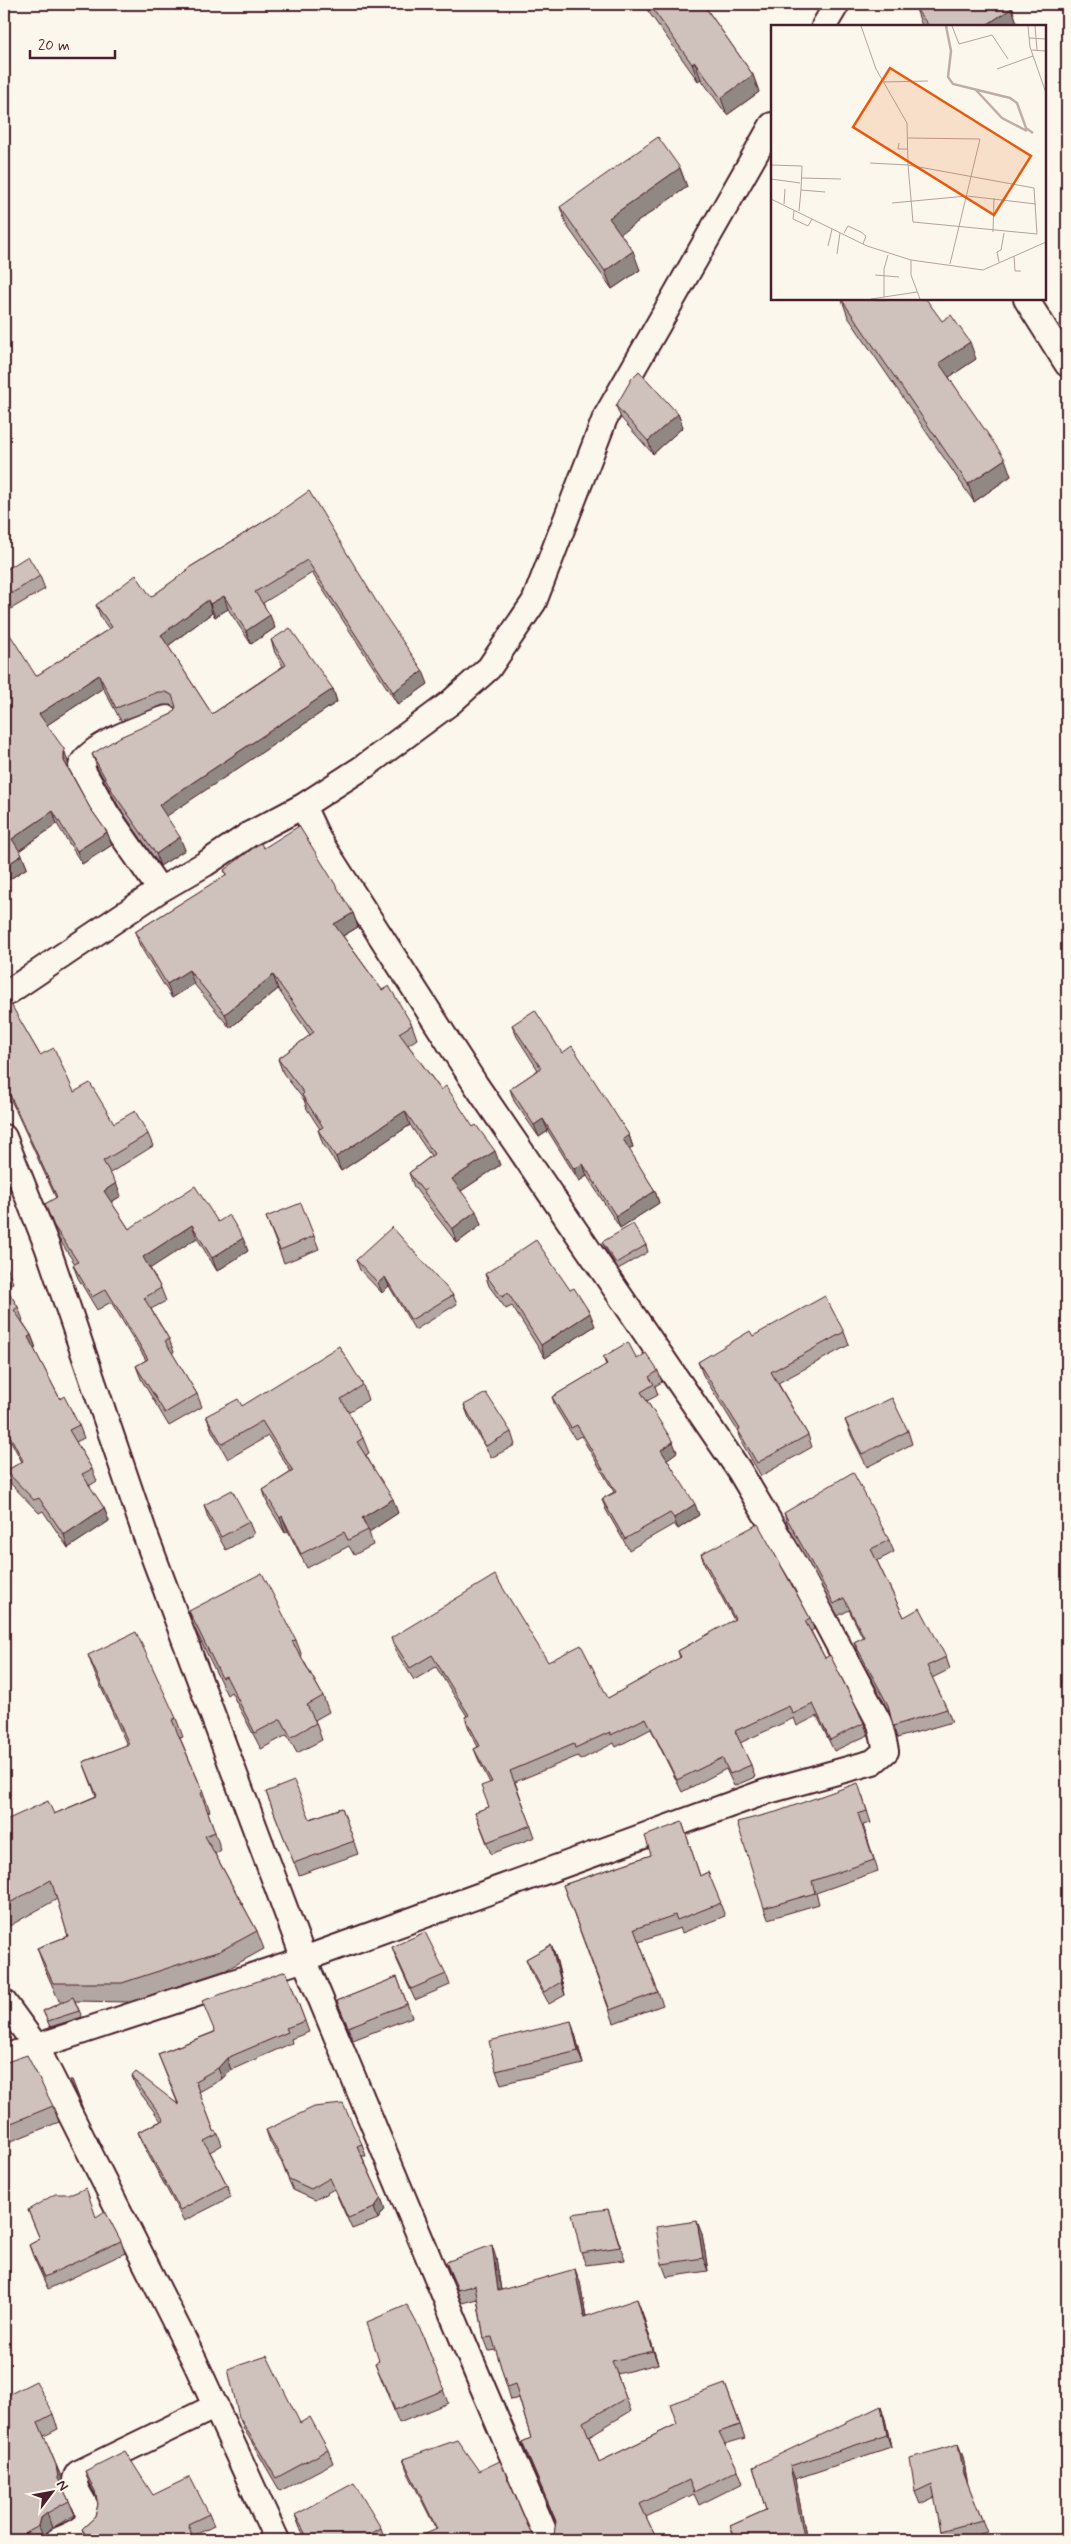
<svg xmlns="http://www.w3.org/2000/svg" width="1071" height="2544" font-family="Mynerve,sans-serif">
<rect width="100%" height="100%" fill="#fbf7ec"/>
<filter id="ink" filterUnits="userSpaceOnUse"><feTurbulence type="fractalNoise" baseFrequency=".02" numOctaves="2"/><feDisplacementMap in="SourceGraphic" scale="10" xChannelSelector="R" yChannelSelector="G"/><feConvolveMatrix kernelMatrix="1 2 1 2 8 2 1 2 1" color-interpolation-filters="sRGB"/></filter>
<g filter="url(#ink)">
<g fill="none" stroke-linecap="round" stroke-linejoin="round">
<defs>
<path id="street" d="M824 26 837 4
M1026 299 1067 364
M160 890 107 814 81 767C84 747 149 724 167 718
M4 995 160 890 205 864 250 834 303 806 365 766 450 703 489 668 534 602 605 418 772 125
M4 1137 47 1246 145 1534 304 1959 477 2374 548 2540
M4 2002 36 2046 195 2362 277 2540
M4 2057 304 1959 765 1792 873 1762 886 1751 880 1724 800 1573 739 1470 476 1085 319 840 303 806
M58 2540C66 2536 77 2533 83 2527 103 2511 64 2491 78 2473L216 2406"/>
</defs>
<use href="#street" stroke="#4a1f2b" stroke-width="28"/>
<use href="#street" stroke="#fbf7ec" stroke-width="24"/>
</g>
<path fill="#b2a7a2" stroke="#4a1f2b" d="M643 4H703L753 75 759 92 727 115 701 79 698 81Z
M1012 8 1018 26H922L916 9Z
M680 168 687 187 620 234 640 270 612 289 567 226 560 207Z
M842 300H896L942 321 976 359 949 377 1011 476 974 502 848 317Z
M616 406 678 414 683 427 653 454 621 418Z
M276 514 428 684 398 705 312 573 263 603 275 628 251 644 228 609 215 617 212 613 168 646 212 714 283 666 275 653 271 640 333 689 337 702 166 816 185 850 160 866 119 807 97 767 92 754 172 714 176 708 170 705H163L121 721 103 688 47 725 68 762 69 769 90 808 107 832 112 845 82 864 57 824 19 851 22 855 27 868 7 881 9 887 4 891 36 676 109 629 101 618 96 605 151 597 187 571V569Z
M4 571 40 576 45 589 4 613Z
M264 848 353 913 358 927 343 936 382 990 412 1025 417 1039 408 1045 441 1090 500 1165 461 1191 481 1225 457 1243 414 1187 409 1173 431 1156 410 1125 341 1171 323 1144 318 1130 320 1129 307 1109 304 1100 283 1073 278 1059 310 1035 278 989 230 1028 194 984 172 998 140 946 135 932 226 875 224 870Z
M4 994 40 1055 74 1092 114 1123 148 1134 153 1146 110 1173 121 1196 111 1202 129 1229 218 1222 248 1251 217 1271 197 1238 150 1268 161 1288 166 1301 151 1309 169 1339 174 1352 172 1353 197 1394 202 1407 169 1426 141 1379 136 1366 146 1360 111 1302 97 1310 78 1278 73 1265 75 1264 59 1239 45 1204 56 1198 4 1085V1071H5L4 1069Z
M512 1025 562 1053 629 1135 633 1147 629 1150 655 1191 659 1203 620 1228 587 1176 579 1181 548 1131 539 1137 514 1101 510 1089 538 1070 517 1037Z
M266 1217 314 1236 319 1249 284 1263Z
M602 1242 646 1245 648 1252 618 1269 605 1248Z
M356 1260 453 1295 457 1304 415 1330 389 1286 382 1293 360 1270Z
M4 1262 8 1270 13 1283 5 1286 18 1307 23 1320 22 1321 31 1335 36 1348 34 1349 60 1399 79 1425 84 1438 76 1442 92 1469 97 1481 89 1486 104 1508 109 1521 68 1548 43 1511 39 1513 11 1484 6 1471 22 1462 4 1428Z
M485 1274 570 1290 595 1326 545 1358 512 1306 506 1309 489 1286Z
M844 1332 849 1345 778 1383 808 1435 812 1447 761 1476 742 1443 739 1433 703 1375 698 1362 753 1336Z
M603 1357 637 1359 658 1371 662 1382 655 1386 658 1395 647 1401 677 1452 667 1459 699 1515 678 1529 674 1524 629 1550 606 1510 602 1499 614 1492 581 1436 575 1439 556 1408 552 1397 606 1365Z
M363 1385 368 1400 348 1412 363 1438 369 1453 366 1455 398 1513 369 1532 373 1545 354 1555 349 1546 307 1568 288 1531 285 1533 268 1505 263 1490 291 1472 268 1436 228 1459 212 1431 206 1416 242 1406Z
M464 1405 511 1432 515 1445 491 1458 469 1418Z
M845 1420 908 1431 912 1444 867 1467 850 1433Z
M204 1505 249 1522 254 1534 226 1550 208 1518Z
M784 1513 889 1540 894 1552 877 1561 904 1617 946 1657 950 1669 932 1678 947 1709 952 1722 897 1738 893 1726 889 1712 859 1655 854 1642 863 1638 849 1610 838 1616 788 1526Z
M701 1554 810 1618 814 1629 811 1631 825 1658 864 1723 868 1735 834 1751 817 1716 797 1726 794 1718 740 1743 751 1765 755 1777 734 1786 726 1769 682 1792 651 1729 616 1747 614 1743 580 1760 578 1756 515 1782 535 1837 491 1854 475 1812 489 1807 490 1783 479 1761 474 1749 478 1747 469 1729 465 1717 467 1716 436 1667 414 1680 395 1650 391 1638 548 1662 608 1698 680 1658 678 1651 734 1620 705 1566Z
M189 1611 296 1640 302 1656H301L323 1696 329 1712 315 1720 322 1740 297 1753 287 1735 261 1749 231 1692 227 1695 194 1627Z
M88 1655 176 1718 183 1737 180 1738 203 1792 210 1811 208 1812 221 1850 215 1854 257 1931 264 1949 226 1970 129 2002 75 2001 82 2017 50 2027 43 2011 64 2001H59L44 1967 37 1948 68 1936 57 1899 4 1929V1821L54 1814 96 1796 83 1762 127 1745 95 1674Z
M266 1792 310 1819 342 1808 358 1854 299 1875Z
M862 1795 871 1823 863 1825 878 1871 816 1893 819 1904 768 1919 764 1908Z
M682 1822 700 1876 708 1872 725 1916 682 1933 680 1928 639 1942 663 2005 614 2023 563 1885 651 1855Z
M551 1945 556 1958 565 1995 549 2004 531 1971 526 1959Z
M392 1947 446 1974 450 1985 415 2000 396 1958Z
M286 1971 309 2032 291 2039 292 2043 231 2070 222 2079 199 2092 214 2131 218 2134 222 2145 210 2152 227 2185 231 2197 184 2221 142 2143 138 2132 161 2121 136 2087 132 2076 178 2104 158 2054 214 2032Z
M397 1977 412 2017 353 2040 337 2001Z
M575 2034 583 2064 501 2084 496 2071Z
M4 2063 53 2106 59 2122 4 2144Z
M70 2080H72L83 2109 72 2087Z
M266 2130 362 2144 366 2156H362L381 2198 385 2209 378 2219 352 2229 334 2189 315 2200 293 2190 286 2174 282 2163 270 2142Z
M608 2209 625 2260 586 2265 581 2253Z
M28 2210 96 2217 121 2241 125 2253 48 2289 33 2256 29 2245 40 2239Z
M702 2234 708 2271 667 2277 662 2264Z
M496 2258 501 2290 580 2282 586 2316 642 2312 658 2364 617 2374 631 2411 589 2436 599 2462 677 2424 725 2384 745 2438 725 2444 738 2470 743 2483 699 2505 694 2494 646 2517 657 2540H543L549 2539 554 2535 556 2523 527 2456 522 2442 531 2438 519 2398 511 2400 496 2350 489 2351 484 2338 477 2299 462 2303 446 2262Z
M422 2333 448 2403 399 2423 375 2363 379 2361Z
M4 2397 53 2414 58 2429 44 2436 62 2479V2487L69 2501 75 2515 52 2528 46 2533 45 2540H4L9 2487Z
M239 2417 300 2423 328 2450 333 2463 280 2491 244 2429Z
M885 2419 891 2447 795 2479 807 2540H735L730 2526 766 2510 753 2467Z
M958 2444 963 2457 968 2485 987 2532 959 2540H945L941 2531 935 2497 920 2504 915 2492Z
M403 2459 479 2471 535 2538 436 2529 408 2473Z
M85 2471 153 2495 209 2514 214 2526 193 2536 194 2540H86L82 2529 95 2517 98 2504 97 2497 89 2483Z
M295 2515 381 2528 385 2540H307L300 2528Z"/>
<path fill="#918884" stroke="#4a1f2b" d="M1012 8 1018 26H985Z
M695 62 701 79 698 81 692 64Z
M753 75 759 92 727 115 721 98Z
M680 168 687 187 616 237 609 218Z
M633 251 640 270 612 289 605 271Z
M970 342 976 359 945 380 939 363Z
M678 414 683 427 653 454 648 441Z
M1005 459 1011 476 974 502 968 484Z
M224 596 228 609 215 617 210 604Z
M208 600 212 613 165 648 161 635Z
M270 615 275 628 251 644 246 631Z
M423 671 428 684 398 705 393 692Z
M99 675 103 688 44 727 39 714Z
M333 689 337 702 164 818 159 805Z
M64 749 68 762 69 774 64 761Z
M53 811 57 824 17 852 12 839Z
M107 832 112 845 82 864 77 851Z
M180 837 185 850 160 866 156 854Z
M22 855 27 868 7 881 9 887 4 891V867Z
M4 909 9 921 4 924Z
M353 913 358 927 339 938 334 924Z
M4 970 6 976 4 978Z
M189 970 194 984 172 998 167 984Z
M273 975 278 989 230 1028 225 1014Z
M405 1111 410 1125 341 1171 336 1157Z
M543 1119 548 1131 539 1137 534 1125Z
M629 1135 633 1147 627 1151 623 1139Z
M495 1151 500 1165 458 1193 452 1179Z
M583 1164 587 1176 579 1181 574 1169Z
M116 1183 121 1196 108 1204 104 1191Z
M655 1191 659 1203 620 1228 616 1216Z
M476 1211 481 1225 457 1243 452 1229Z
M4 1215 8 1226 4 1229Z
M192 1225 197 1238 148 1270 143 1257Z
M243 1238 248 1251 217 1271 212 1258Z
M385 1277 389 1286 382 1293 378 1283Z
M590 1313 595 1326 545 1358 541 1345Z
M31 1335 36 1348 32 1350 28 1337Z
M673 1442 677 1452 665 1461 661 1450Z
M393 1499 398 1513 369 1532 362 1518Z
M695 1504 699 1515 678 1529 674 1518Z
M104 1508 109 1521 68 1548 64 1535Z
M282 1516 288 1531 285 1533 280 1518Z
M551 1945 556 1958 565 1995 561 1982Z
M571 2021 575 2034 583 2064 578 2051Z
M227 2058 231 2070 222 2079 218 2068Z
M381 2198 385 2209 378 2219 374 2208Z
M697 2221 702 2234 708 2271 703 2258Z
M492 2245 496 2258 503 2304 498 2291Z
M575 2269 580 2282 588 2330 584 2317Z
M637 2299 642 2312 658 2364 653 2351Z
M881 2406 885 2419 891 2447 887 2435Z
M958 2444 963 2457 968 2487 964 2474Z
M56 2465 62 2479 63 2492 58 2478Z
M790 2466 795 2479 807 2540H798Z
M47 2513 52 2528 46 2533 44 2540 39 2526 41 2518Z"/>
<path fill="#cfc2bc" stroke="#4a1f2b" d="M649 4H703L753 75 721 98 695 62 692 64Z
M924 4H1009L1012 8 985 26H929L916 9Z
M658 137 680 168 609 218 633 251 605 271 560 207Z
M843 299H895L896 300 897 299H926L942 321 951 315 970 342 939 363 1005 459 968 484 842 300Z
M639 371 678 414 648 441 616 406 632 378Z
M309 491 384 614 423 671 393 692 307 560 255 592 270 615 246 631 224 596 210 604 208 600 161 635 212 714 286 665 271 640 290 628 333 689 159 805 180 837 156 854 114 794 92 754 120 737 172 714 176 707 172 695 165 692H158L116 708 99 675 39 714 64 749V761L90 808 107 832 77 851 53 811 12 839 22 855 4 867V625L36 676 112 627 96 605 136 575 151 597 188 570 187 569 276 514Z
M28 556 40 576 4 598V571Z
M299 826 353 913 334 924 382 990 389 986 412 1025 399 1033 441 1090 446 1086 473 1127 476 1125 495 1151 452 1179 476 1211 452 1229 424 1192 427 1189 423 1191 409 1173 434 1154 405 1111 336 1157 318 1130 323 1127 302 1095 304 1093 278 1059 314 1032 273 975 225 1014 189 970 167 984 135 932 227 874 224 870 260 843 264 848Z
M4 994H5L40 1055 54 1048 74 1092 90 1083 114 1123 135 1111 148 1134 103 1161 116 1183 104 1191 129 1229 195 1186 218 1222 229 1215 243 1238 212 1258 192 1225 143 1257 161 1288 144 1298 169 1339 165 1341 197 1394 165 1413 136 1366 148 1359 106 1289 92 1297 73 1265 78 1262 54 1226 45 1204 57 1197 4 1082V1071L7 1070 4 1064Z
M535 1010 562 1053 572 1046 629 1135 623 1139 655 1191 616 1216 583 1164 574 1169 543 1119 534 1125 510 1089 541 1068 512 1025Z
M301 1203 314 1236 280 1250 266 1217Z
M633 1224 646 1245 616 1263 602 1242Z
M392 1227 453 1295 411 1320 385 1277 378 1283 356 1260Z
M536 1240 570 1290 574 1288 590 1313 541 1345 508 1293 502 1297 485 1274Z
M4 1262 8 1270 4 1272Z
M4 1284 18 1307 14 1310 31 1335 28 1337 60 1399 64 1396 79 1425 69 1430 92 1469 82 1474 104 1508 64 1535 39 1498 34 1500 6 1471 23 1461 4 1424Z
M825 1296 844 1332 771 1372 808 1435 757 1463 738 1430 740 1429 698 1362 750 1331 753 1336Z
M628 1342 637 1359 646 1353 658 1371 649 1377 654 1384 641 1392 673 1442 661 1450 695 1504 674 1518 670 1513 625 1539 602 1499 616 1492 577 1425 571 1428 552 1397 607 1364 603 1357Z
M339 1346 363 1385 341 1399 363 1438 357 1442 393 1499 362 1518 368 1530 348 1540 344 1532 301 1554 282 1516 280 1518 263 1490 293 1471 262 1421 222 1444 206 1416 238 1399 242 1406Z
M486 1393 511 1432 486 1446 464 1405Z
M892 1398 908 1431 862 1454 845 1420Z
M853 1472 889 1540 871 1549 904 1617 920 1608 946 1657 927 1666 947 1709 893 1726 888 1705 854 1642 864 1637 844 1598 834 1604 784 1513Z
M232 1490 249 1522 221 1537 204 1505Z
M758 1524 810 1618 805 1621 825 1658 830 1655 864 1723 830 1740 813 1704 793 1714 789 1706 735 1731 751 1765 730 1774 722 1758 677 1780 646 1718 611 1735 610 1732 575 1748 574 1744 510 1771 531 1825 487 1842 475 1812 489 1807 481 1786 492 1782 474 1749 480 1746 465 1717 469 1715 432 1655 410 1668 391 1638 495 1575 548 1662 581 1645 608 1698 681 1657 678 1651 735 1619 701 1554Z
M262 1573 296 1640 292 1641 323 1696 307 1705 316 1723 291 1737 281 1719 255 1733 226 1676 222 1678 189 1611Z
M136 1632 176 1718 172 1720 203 1792 201 1793 215 1832 205 1836 257 1931 220 1951 122 1983H53L37 1948 68 1936 51 1880 4 1906V1821L48 1801 54 1814 97 1796 83 1762 129 1744 88 1655Z
M294 1781 310 1819 342 1808 354 1841 294 1863 266 1792Z
M858 1783 867 1811 858 1814 874 1860 812 1881 815 1893 764 1908 737 1822 776 1812Z
M682 1822 700 1876 708 1872 721 1903 677 1920 675 1915 634 1929 658 1992 610 2010 563 1885 651 1855 645 1836Z
M425 1932 446 1974 411 1989 392 1947Z
M551 1945 561 1982 544 1992 526 1959Z
M286 1971 305 2021 286 2028 288 2032 227 2058 218 2068 195 2081 214 2131 218 2134 204 2141 227 2185 180 2210 138 2132 164 2120 132 2076 136 2072 179 2105 158 2054 215 2032 202 2001Z
M397 1977 407 2004 348 2027 337 2001Z
M73 1997 79 2011 48 2021 43 2011Z
M571 2021 578 2051 496 2071 489 2041Z
M27 2055 53 2106 4 2126V2063Z
M70 2080H72L81 2103Z
M343 2104 362 2144 357 2146 381 2198 374 2208 348 2218 330 2178 311 2189 289 2179 282 2163 283 2162 266 2130 314 2107Z
M86 2188 96 2217 105 2211 121 2241 44 2277 29 2245 40 2239 28 2210 55 2194H72Z
M608 2209 620 2247 581 2253 572 2214Z
M697 2221 703 2258 662 2264 656 2227Z
M492 2245 498 2291 575 2269 584 2317 637 2299 653 2351 612 2361 626 2398 583 2422 599 2462 677 2424 670 2404 725 2384 740 2425 719 2432 738 2470 694 2492 689 2480 640 2504 657 2540H563L561 2536 546 2540H543L549 2539 554 2535 556 2521 522 2442 531 2438 515 2384 507 2387 492 2337 484 2338 475 2285 458 2290 446 2262Z
M407 2305 422 2333 444 2390 395 2410 375 2363 379 2361 367 2322Z
M267 2356 300 2423 310 2417 328 2450 276 2478 239 2417 228 2369Z
M36 2381 53 2414 38 2422 56 2465 58 2478 69 2501 47 2513 41 2518 39 2526 13 2540H4V2490L9 2487 4 2467V2397Z
M881 2406 887 2435 790 2466 804 2537 798 2540H736L730 2526 766 2510 753 2467Z
M457 2440 479 2471 500 2461 531 2533 535 2538 542 2540H415L414 2539 437 2529 403 2459Z
M958 2444 964 2474 982 2520 941 2531 932 2484 915 2492 910 2458Z
M125 2451 153 2495 190 2477 209 2514 188 2524 194 2540H89L82 2529 95 2517 98 2504 95 2491 85 2471Z
M354 2483 381 2528 360 2540H309L295 2515Z"/>
</g>
<g transform="translate(771 25)">
<rect width="275" height="275" fill="#fbf7ec"/>
<path fill="none" stroke="#bfadaa" stroke-width="2.5" d="M175 1 180 26 177 52 182 59 239 73 246 78 255 103 262 108M204 64 231 93 256 106"/>
<path fill="none" stroke="#b4a19f" stroke-width="1" d="M90 1 105 44 136 98 137 140 142 197 266 209 263 163 137 140 99 138M181 1 188 19 221 10 237 34M257 1 259 22 275 68M264 1 266 25M258 13 275 14M260 25 275 26M226 44 262 31M112 57 157 56M137 113 209 114 179 239M128 118 127 124H137M0 140 31 141 30 165M30 153 70 154M0 154 29 158M0 174 96 221 140 235 212 245 275 217M121 178 196 171 265 179M13 179 14 164M23 186 22 194 37 201 41 194M28 186 30 165 54 167M222 207 223 173M73 208 77 201 90 207 95 211 92 219M57 221 61 204M66 229 69 208M243 231 244 246H250M140 235V250L149 274M228 237 226 227 230 225 233 208M104 250 128 252M113 272V244L117 230M100 274 146 267"/>
<path fill="#e8590c" fill-opacity="0.15" stroke="#e8590c" stroke-width="2.5" d="M119 43 260 131 223 190 82 102Z"/>
<rect width="275" height="275" fill="none" stroke="#4a1f2b" stroke-width="2.5"/>
</g>
<rect width="1071" height="2544" fill="none" stroke="#fbf7ec" stroke-width="20"/>
<rect x="10" y="10" width="1051" height="2524" fill="none" stroke="#4a1f2b" stroke-width="2" filter="url(#ink)"/>
<g transform="translate(52 2492) rotate(58)" stroke="#fbf7ec" stroke-width="4" paint-order="stroke">
<path d="M0-4L9 19L0 12L-9 19Z" fill="#4a1f2b"/>
<text y="-8" font-size="14" font-weight="bold" text-anchor="middle" fill="#4a1f2b">N</text>
</g>
<path d="M30 50v8h85v-8" fill="none" stroke="#4a1f2b" stroke-width="2.5"/>
<text x="38" y="50" font-size="15" fill="#4a1f2b" stroke="#fbf7ec" stroke-width="4" paint-order="stroke">20 m</text>
</svg>
